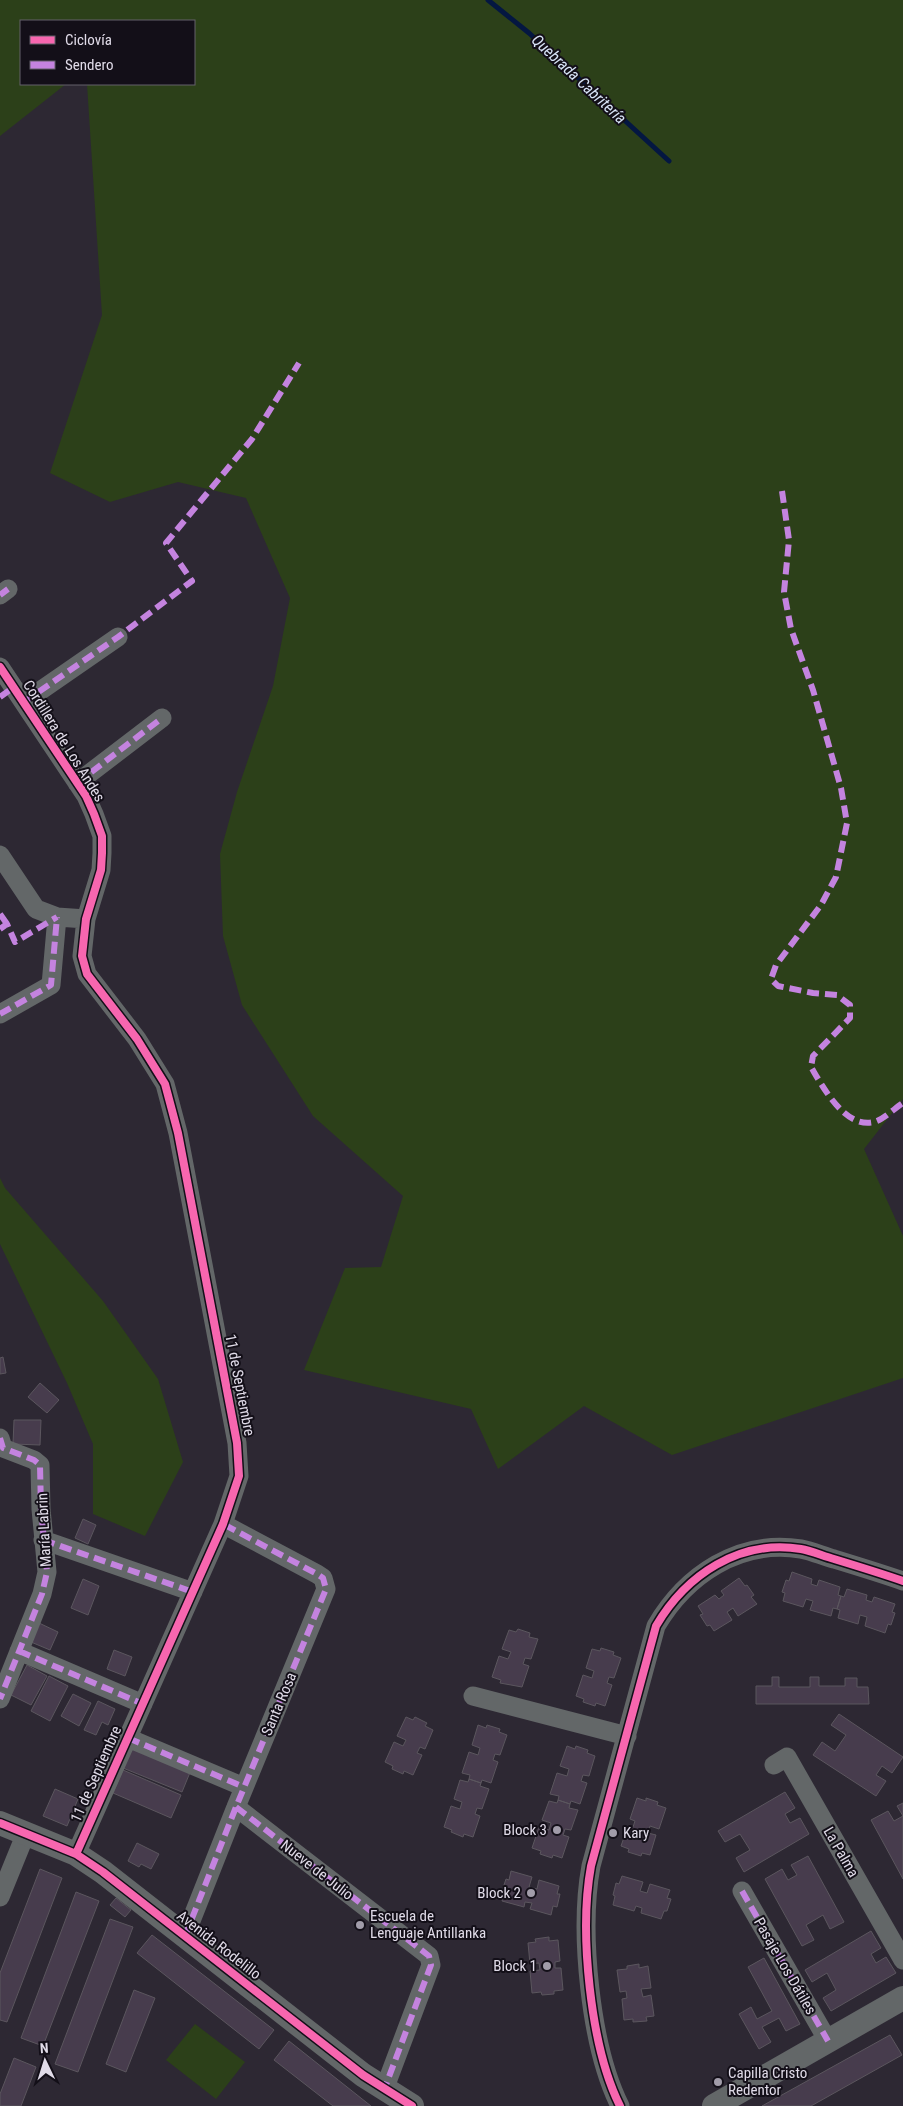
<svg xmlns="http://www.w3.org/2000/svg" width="903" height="2106" font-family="'Roboto Condensed',sans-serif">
<rect width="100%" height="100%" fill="#2d2833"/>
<path fill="#2c4019" d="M0 0H903V1099L864 1149 903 1236V1378L672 1455 584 1406 498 1469 471 1409 304 1370 345 1268 381 1267 403 1196 313 1116 242 1005 223 936 220 854 237 792 273 686 290 598 246 498 178 482 110 502 50 473 102 315 87 84H194V21H21V84H66L0 136Z
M0 1178 5 1188 103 1301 158 1379 183 1462 145 1536 93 1514V1444L67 1383 0 1244Z
M195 2024 245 2062 216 2099 166 2060Z"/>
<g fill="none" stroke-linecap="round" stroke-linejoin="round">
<path stroke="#041741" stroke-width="5" d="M488 0 529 33 669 161"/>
</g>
<path fill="#473c4d" stroke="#5b565e" d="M3 1357 6 1373 0 1374V1358Z
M40 1383 59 1400 47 1413 28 1397Z
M14 1420H41L40 1445 13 1444Z
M83 1519 96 1525 88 1544 75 1538Z
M792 1572 812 1579 811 1584 817 1586 819 1580 840 1587 838 1595 841 1596 837 1609 833 1608 831 1616 810 1610 813 1601 806 1599 803 1607 783 1601 785 1593 782 1592 786 1580 789 1581Z
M739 1578 745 1586 747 1585 754 1595 751 1597 757 1604 738 1616 733 1608 727 1612 732 1620 714 1631 710 1625 707 1626 700 1615 703 1614 698 1606 715 1595 719 1599 724 1595 721 1591Z
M83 1579 99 1586 88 1615 71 1608Z
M847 1589 867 1595 866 1600 872 1602 874 1597 895 1604 892 1612 895 1613 891 1625 888 1624 885 1633 865 1626 867 1617 860 1615 858 1624 838 1618 840 1610 837 1609 841 1596 844 1597Z
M39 1623 58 1632 50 1650 31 1642Z
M518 1629 530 1633 529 1637 538 1639 531 1659 525 1658 523 1664 529 1666 522 1687 500 1683 501 1680 492 1677 499 1656 508 1659 511 1652 502 1649 509 1630 516 1632Z
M601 1648 614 1652 613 1655 621 1658 614 1678 609 1677 607 1683 612 1685 605 1706 596 1703 595 1706 583 1702 584 1699 576 1696 583 1675 592 1678 594 1671 586 1668 592 1649 600 1651Z
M114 1650 132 1657 125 1676 107 1669Z
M27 1665 47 1676 31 1705 11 1695Z
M49 1676 68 1686 50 1721 31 1711Z
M772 1677H779V1687H810V1677H819V1686H845V1678H857V1687H868L869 1704H756V1686H772Z
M73 1694 91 1703 79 1726 61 1716Z
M98 1701 115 1709 108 1725 102 1722 96 1735 84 1730Z
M839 1714 903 1757 892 1773 882 1766 876 1775 886 1781 876 1796 813 1755 822 1742 835 1751 846 1735 831 1725Z
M406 1717 413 1720 415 1717 427 1723 425 1726 433 1730 425 1749 420 1747 417 1753 422 1755 413 1775 404 1771 403 1774 392 1769 393 1766 385 1762 394 1742 403 1746 406 1740 397 1736Z
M478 1725 486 1728 487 1725 500 1729 499 1732 507 1735 500 1755 495 1754 493 1760 498 1762 491 1783 482 1780 481 1783 469 1779 470 1775 462 1773 469 1752 478 1755 480 1748 472 1745Z
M133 1745 191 1770 182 1792 123 1768Z
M567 1746 575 1749 576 1746 588 1750 587 1753 595 1756 589 1776 583 1775 581 1781 587 1783 580 1804 571 1801 570 1804 558 1800 559 1796 550 1794 557 1773 567 1776 569 1769 560 1766Z
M123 1770 181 1795 171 1818 113 1793Z
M469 1779 481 1783 480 1786 489 1789 482 1809 477 1808 475 1814 480 1816 473 1837 464 1834 463 1837 451 1832 452 1830 444 1827 451 1806 460 1809 462 1802 454 1799 460 1780 468 1782Z
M55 1789 78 1799 67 1826 43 1816Z
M785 1792 795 1808 785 1814 790 1823 800 1818 809 1834 744 1872 736 1858 750 1850 740 1834 725 1842 718 1831Z
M637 1798 646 1801V1798L658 1802 657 1805 666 1808 659 1829 650 1826 648 1833 656 1835 650 1855 642 1853 641 1856 628 1852 629 1849 621 1846 628 1826 633 1827 635 1821 630 1819Z
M558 1800 570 1804 569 1808 578 1810 571 1830 565 1829 563 1835 569 1837 562 1858 553 1855 552 1858 540 1854 541 1851 532 1848 539 1827 549 1830 551 1823 542 1820 549 1801 557 1803Z
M903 1803V1879L871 1820 888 1811 894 1821 903 1816 897 1806Z
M137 1843 159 1854 151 1869 141 1864 139 1867 128 1861Z
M808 1856 844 1922 830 1929 823 1915 806 1925 814 1940 802 1946 765 1879 782 1869 788 1880 797 1875 791 1865Z
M40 1869 62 1878 7 2022 0 2020V1973Z
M511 1871 532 1877 529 1887 537 1889 539 1880 559 1886 557 1894H560L557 1907 553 1906 551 1915 530 1909 532 1903 525 1902 524 1907 502 1901 505 1892 502 1891 506 1879 509 1880Z
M622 1876 643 1882 640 1891 647 1893 650 1884 670 1890 667 1898 671 1899 667 1911H664L661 1919 641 1913 642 1908 636 1906 634 1911 613 1905 615 1896 613 1895 616 1883 619 1884Z
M76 1892 99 1901 43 2046 21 2038Z
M116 1898 131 1910 125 1917 110 1905Z
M110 1919 133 1927 78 2072 55 2064Z
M871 1931 881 1948 871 1954 876 1963 886 1957 896 1973 831 2011 823 1998 836 1990 827 1973 812 1982 805 1970Z
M152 1935 274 2030 259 2049 137 1953Z
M549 1937V1941L558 1940 560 1961 555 1962V1968H561L563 1990 554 1991V1994L542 1995 541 1992 532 1993 530 1971 540 1970 539 1963 530 1964 528 1943 536 1942 535 1939Z
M764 1958 800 2024 786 2031 779 2018 762 2027 771 2042 759 2049 739 2014 751 2007 757 2019 772 2011 748 1967Z
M639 1964V1968L648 1966 651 1988 641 1989 643 1997 651 1995 654 2016 646 2017 647 2021 633 2022V2019L624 2020 622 1999 627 1998 626 1991 620 1992 617 1970 627 1969V1966Z
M134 1990 155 1998 126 2072 106 2064Z
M890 2035 902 2055 811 2106H762Z
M289 2041 371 2106H333L274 2060Z
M14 2058 36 2067 21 2106H0V2094Z"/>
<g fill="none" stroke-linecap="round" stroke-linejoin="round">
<path stroke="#636768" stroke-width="19" d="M0 595 8 589
M0 667 86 796 94 814 102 836V853L101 870 86 919 82 956 87 974 137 1039 165 1084 178 1133 237 1443 239 1476 223 1524 76 1854
M24 702 118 637
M77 783 162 718
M0 855 36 909 57 917 86 919
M0 1014 51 985 57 917
M0 1438 3 1448 34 1460 40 1465 41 1509 47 1572 42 1594 0 1699
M43 1540 193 1592
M19 1651 143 1704
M473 1696 627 1736
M128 1738 244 1787
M774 1765 787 1757 903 1960
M236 1807 429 1956 431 1965 384 2090
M742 1891 828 2041
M0 1897 26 1833
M185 1936 236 1807 326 1589 323 1578 317 1574 223 1524
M620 2106C590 2046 579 1931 591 1866L656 1626C686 1575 739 1539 801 1549 812 1551 823 1556 834 1559 857 1566 880 1573 903 1581"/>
<path stroke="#636768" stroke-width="24" d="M0 1823 76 1854 103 1872 363 2075 412 2106
M714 2106 903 1998"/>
<path stroke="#c483df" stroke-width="6" stroke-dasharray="12 6" stroke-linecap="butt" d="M782 491 789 540 784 592 791 629 813 690 841 788 847 823 836 877 821 905 776 965 771 979 778 986 813 993 837 995 850 1005V1018L813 1056 811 1067C823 1087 845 1129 874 1122 883 1120 895 1108 903 1103
M0 595 8 589
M0 697 14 687
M24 702 118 637 192 581 166 543 252 439 299 363
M77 783 162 718
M0 914 7 924
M0 929 7 924 15 942 57 917
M0 1014 51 985 57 917
M0 1438 3 1448 34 1460 40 1465 41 1509 47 1572 42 1594 0 1699
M43 1540 193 1592
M19 1651 143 1704
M128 1738 244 1787
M236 1807 429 1956 431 1965 384 2090
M742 1891 828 2041
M185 1936 236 1807 326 1589 323 1578 317 1574 223 1524"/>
<defs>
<path id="cycleway" d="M0 667 86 796 94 814 102 836V853L101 870 86 919 82 956 87 974 137 1039 165 1084 178 1133 237 1443 239 1476 223 1524 76 1854
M0 1823 76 1854 103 1872 363 2075 412 2106
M620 2106C590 2046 579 1931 591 1866L656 1626C686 1575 739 1539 801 1549 812 1551 823 1556 834 1559 857 1566 880 1573 903 1581"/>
</defs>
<use href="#cycleway" stroke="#130f18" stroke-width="11"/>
<use href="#cycleway" stroke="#f766af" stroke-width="8"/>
</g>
<g fill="#a19ca9" stroke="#130f18" stroke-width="2">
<circle cx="557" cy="1830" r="5"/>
<circle cx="613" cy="1833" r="5"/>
<circle cx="531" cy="1893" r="5"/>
<circle cx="360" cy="1925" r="5"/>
<circle cx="547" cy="1966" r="5"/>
<circle cx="718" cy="2082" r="5"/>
</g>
<g text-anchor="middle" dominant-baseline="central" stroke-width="4" stroke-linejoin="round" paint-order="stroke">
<g font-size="15" fill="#e0dbe8" stroke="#130f18">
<text transform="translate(64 741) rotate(58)">Cordillera de Los Andes</text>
<text transform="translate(240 1385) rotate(79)">11 de Septiembre</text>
<text transform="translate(44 1530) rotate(-93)">María Labrin</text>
<text transform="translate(279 1704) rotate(-67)">Santa Rosa</text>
<text transform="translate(96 1774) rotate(-66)">11 de Septiembre</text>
<text transform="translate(841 1852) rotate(60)">La Palma</text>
<text transform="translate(317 1870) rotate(38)">Nueve de Julio</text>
<text transform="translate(219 1945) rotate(38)">Avenida Rodelillo</text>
<text transform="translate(785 1966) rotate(60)">Pasaje Los Dátiles</text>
</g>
<g font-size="15" fill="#e0dbe8" stroke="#130f18" text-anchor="end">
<text x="547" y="1830">Block 3</text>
<text x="623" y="1833" text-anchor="start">Kary</text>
<text x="521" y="1893">Block 2</text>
<text x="370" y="1916" text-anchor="start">Escuela de<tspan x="370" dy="17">Lenguaje Antillanka</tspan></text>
<text x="537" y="1966">Block 1</text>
<text x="728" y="2073" text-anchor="start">Capilla Cristo<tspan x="728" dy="17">Redentor</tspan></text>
</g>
<g font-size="16" font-style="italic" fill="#d8e4f7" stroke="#130f18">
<text transform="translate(579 79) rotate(43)">Quebrada Cabritería</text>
</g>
</g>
<rect x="20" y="20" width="175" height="65" fill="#130f18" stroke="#65616b"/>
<rect x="30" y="36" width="25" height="8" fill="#f766af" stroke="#65616b"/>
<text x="65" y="45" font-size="15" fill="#e0dbe8">Ciclovía</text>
<rect x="30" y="61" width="25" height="8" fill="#c483df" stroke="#65616b"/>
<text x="65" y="70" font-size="15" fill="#e0dbe8">Sendero</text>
<g transform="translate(45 2061) rotate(356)" stroke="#130f18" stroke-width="4" paint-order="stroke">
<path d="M0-4L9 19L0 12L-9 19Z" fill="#e0dbe8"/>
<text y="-8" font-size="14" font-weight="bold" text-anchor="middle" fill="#e0dbe8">N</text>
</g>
</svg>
